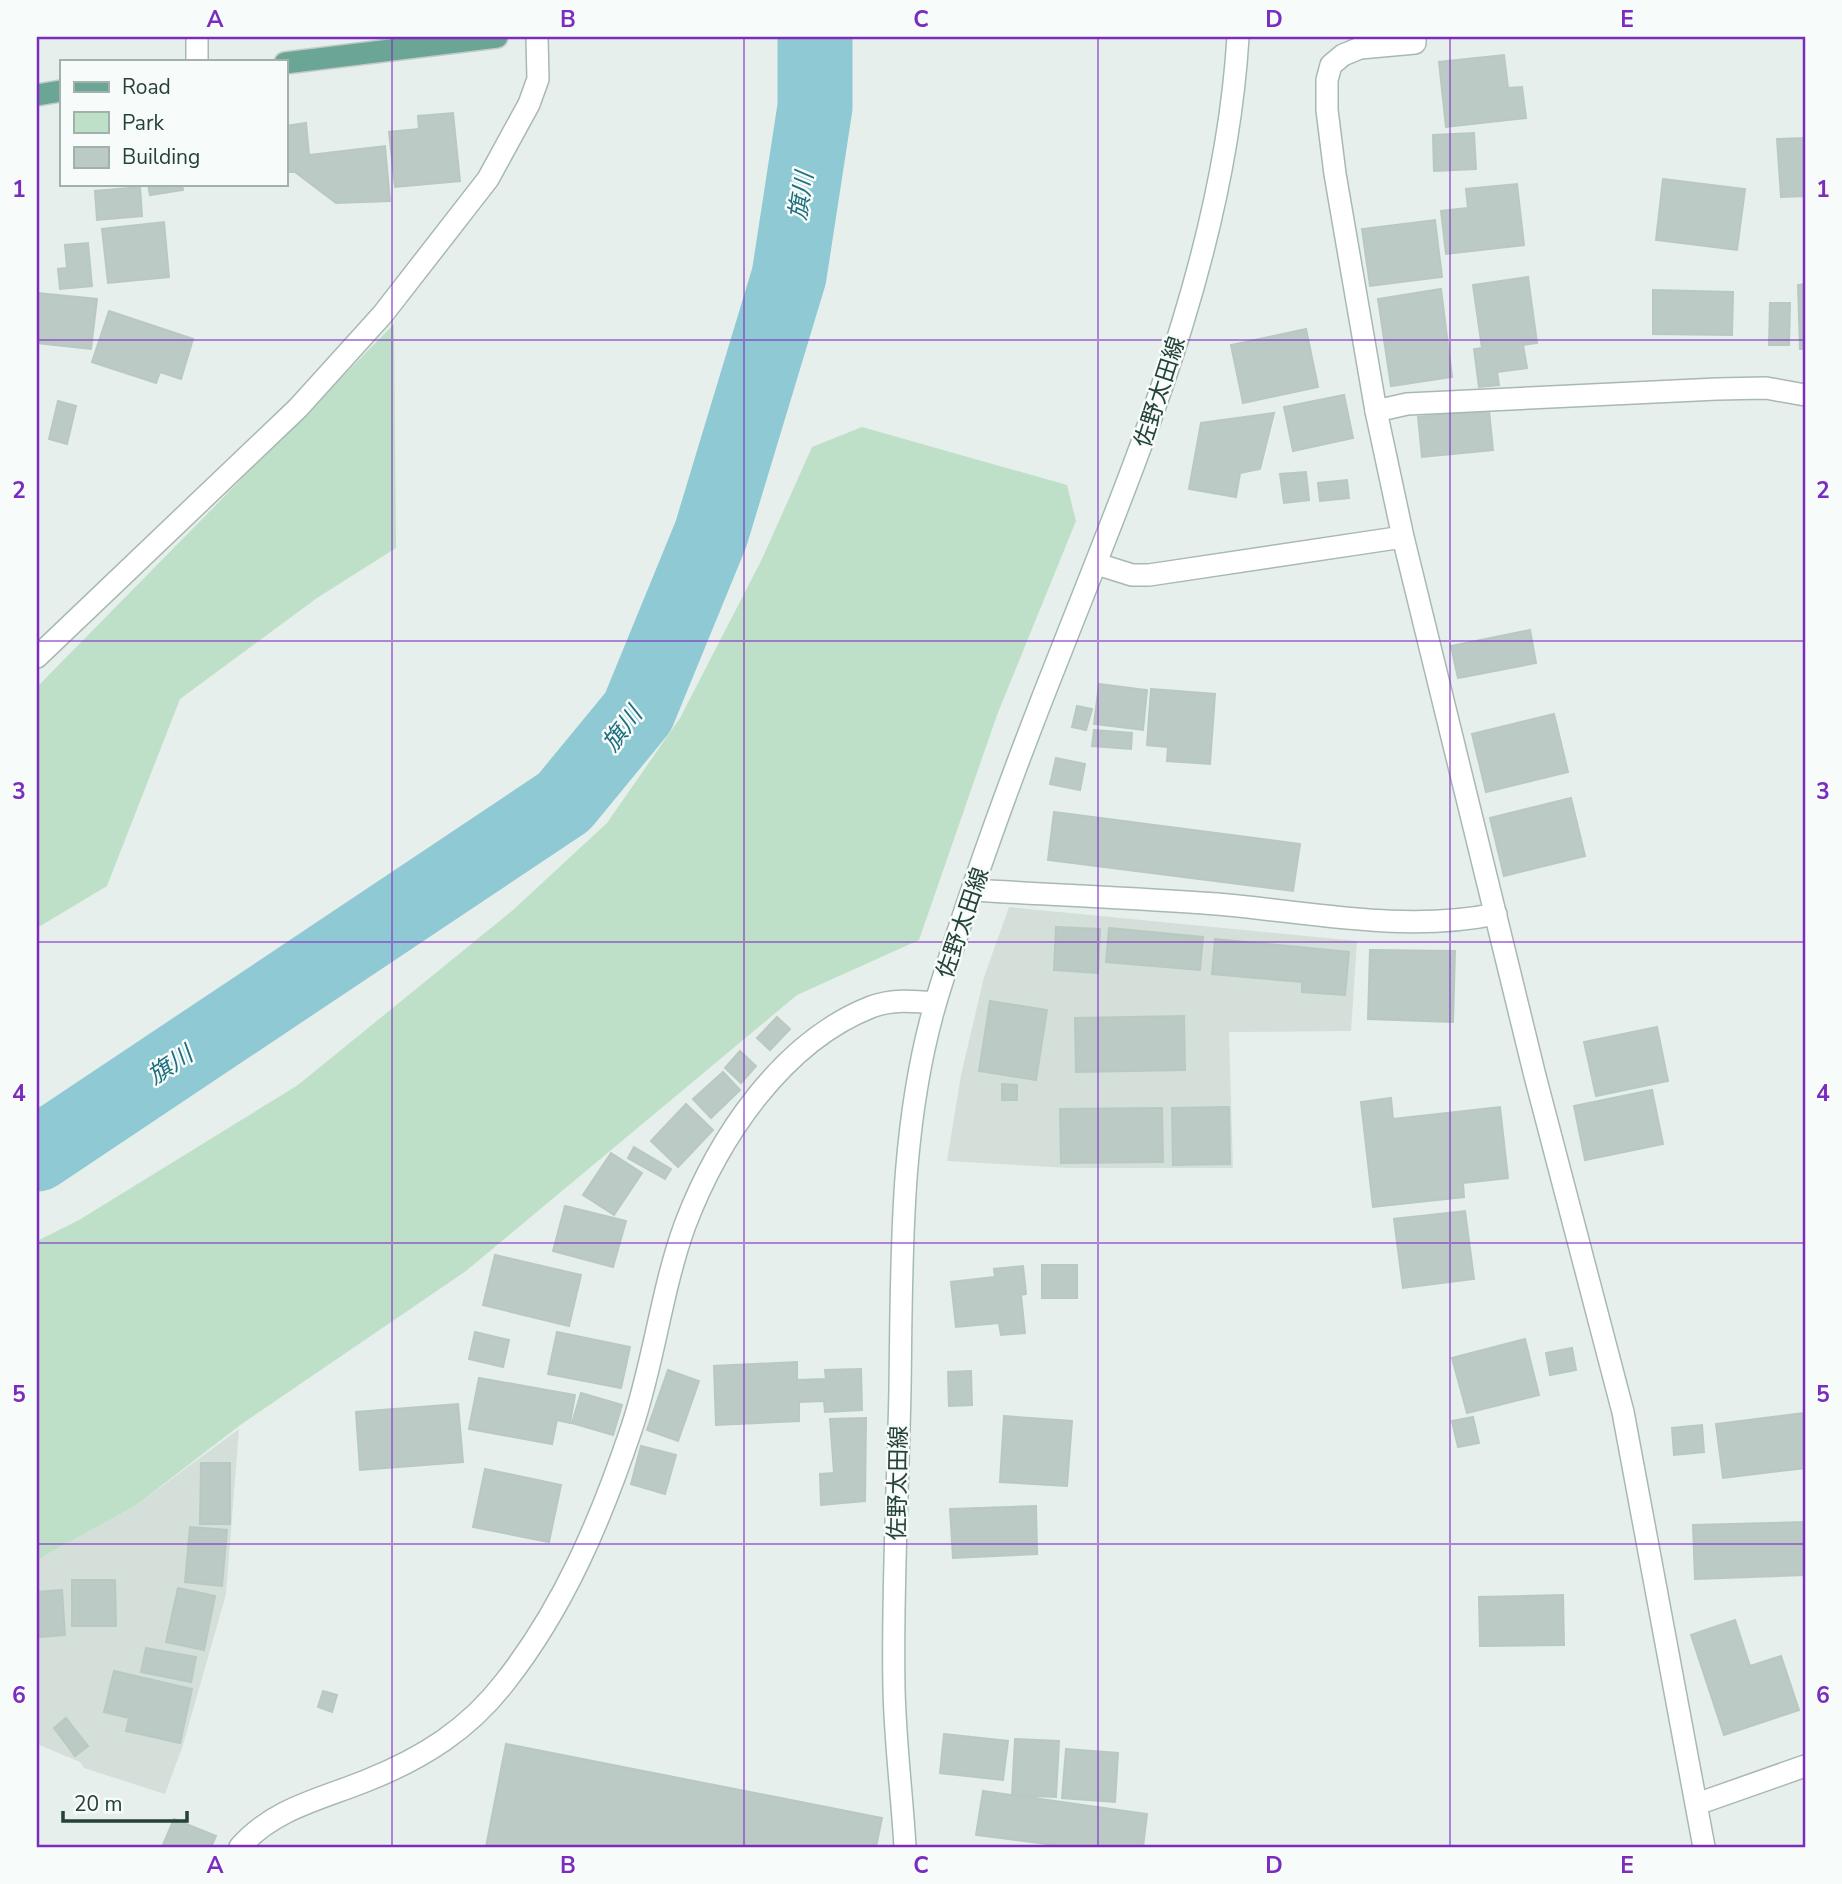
<svg xmlns="http://www.w3.org/2000/svg" width="1842" height="1884" font-family="'Nunito Sans','Noto Sans JP',sans-serif">
<rect width="100%" height="100%" fill="#e6efeb"/>
<path fill="#d4dfda" d="M1009 907 1357 941 1351 1031 1229 1032 1233 1168H1069L947 1161 961 1075 984 977Z
M239 1429 226 1594 183 1745 165 1794 84 1768 80 1762 37 1744V1560L135 1506Z"/>
<path fill="#bfe0c8" d="M394 324 396 548 317 598 180 699 107 886 37 928V687Z
M862 427 1067 485 1076 521 997 715 919 940 797 995 466 1271 243 1423 135 1506 37 1560V1241L79 1220 298 1085 513 910 607 823 680 718 762 559 812 447Z"/>
<g fill="none" stroke-linecap="round" stroke-linejoin="round">
<path stroke="#8ec9d4" stroke-width="75" d="M37 1154 564 802 638 712 711 534 789 276 815 107V37"/>
</g>
<path fill="#bbcac4" stroke="#b8c9c2" stroke-width="2" d="M1504 55 1508 88 1522 87 1526 118 1446 127 1439 62Z
M453 113 460 181 395 187 389 132 419 129 418 116Z
M306 123 309 155 385 146 390 201 336 203 295 172H285V126Z
M1474 133 1476 169 1434 171 1433 135Z
M1805 138V196L1781 197 1777 139Z
M1663 179 1745 189 1737 250 1656 240Z
M148 184H182L183 190 150 195Z
M1517 184 1524 245 1446 254 1441 211 1468 208 1466 189Z
M140 187 142 216 97 220 95 191Z
M1435 220 1442 277 1370 286 1362 229Z
M164 222 169 277 108 283 102 229Z
M88 243 92 286 60 289 58 269 67 268 65 245Z
M1528 277 1537 343 1523 345 1527 368 1497 372 1499 385 1479 387 1474 349 1482 348 1473 285Z
M1805 284V349H1800L1798 285Z
M1441 289 1452 377 1391 386 1378 299Z
M1653 290 1733 292 1732 335 1653 334Z
M37 293 97 299 91 349 37 343Z
M1770 303H1790L1789 345H1769Z
M109 311 193 339 181 379 160 372 156 383 92 362Z
M1306 329 1318 387 1243 403 1231 345Z
M1344 395 1353 438 1293 451 1284 407Z
M58 401 76 406 67 444 49 439Z
M1489 410 1493 450 1422 457 1418 417Z
M1274 413 1260 469 1240 473 1236 497 1189 489 1201 423Z
M1306 472 1309 500 1284 503 1280 474Z
M1347 480 1349 498 1320 501 1318 483Z
M1530 630 1536 663 1458 678 1451 646Z
M1099 684 1147 690 1143 730 1094 724Z
M1151 689 1215 694 1210 764 1167 761 1168 747 1147 745Z
M1077 706 1092 709 1086 730 1072 727Z
M1554 714 1568 772 1486 792 1472 734Z
M1094 730 1132 733 1131 749 1092 746Z
M1056 758 1085 764 1080 790 1050 784Z
M1571 798 1585 856 1504 876 1490 818Z
M1054 812 1300 844 1293 891 1048 860Z
M1056 927 1100 929 1098 973 1054 970Z
M1109 928 1203 937 1200 970 1106 962Z
M1215 939 1349 952 1345 995 1302 992V982L1212 974Z
M1370 950 1455 951 1453 1022 1368 1019Z
M990 1001 1047 1010 1036 1080 979 1071Z
M1184 1016 1185 1070 1076 1072 1075 1018Z
M777 1017 790 1029 770 1050 757 1038Z
M1657 1027 1668 1081 1596 1096 1584 1042Z
M740 1051 756 1066 741 1083 725 1068Z
M723 1072 740 1090 711 1118 693 1099Z
M1002 1084 1017 1085V1100H1002Z
M1652 1090 1663 1144 1585 1160 1574 1106Z
M1391 1098 1393 1119 1500 1107 1508 1178 1463 1183 1464 1197 1373 1207 1361 1102Z
M686 1104 713 1130 678 1167 651 1141Z
M1229 1107 1230 1164 1173 1165 1172 1108Z
M1162 1108 1163 1162 1061 1163 1060 1109Z
M634 1147 671 1169 665 1179 628 1158Z
M611 1153 642 1173 614 1215 583 1195Z
M565 1206 626 1221 613 1267 553 1251Z
M1465 1211 1474 1279 1403 1288 1394 1219Z
M495 1255 581 1275 569 1326 483 1305Z
M1042 1265H1077V1298H1042Z
M1023 1266 1026 1294 1021 1295 1025 1333 1001 1335 999 1323 956 1327 951 1282 995 1277 994 1269Z
M475 1332 509 1340 503 1367 469 1359Z
M557 1332 630 1347 621 1388 548 1374Z
M1525 1339 1539 1395 1467 1413 1452 1358Z
M1572 1348 1576 1370 1550 1375 1546 1353Z
M797 1362V1380L826 1379 825 1370 861 1369 862 1410 825 1412 824 1401 799 1402V1421L716 1425 714 1366Z
M668 1370 699 1381 678 1441 647 1430Z
M971 1371 972 1405 949 1406 948 1372Z
M479 1378 575 1395 570 1423 557 1420 552 1444 469 1429Z
M581 1393 622 1405 613 1435 572 1423Z
M458 1404 463 1462 360 1470 356 1412Z
M1805 1413V1468L1723 1478 1716 1424Z
M1004 1416 1072 1421 1067 1486 1000 1482Z
M1473 1417 1479 1443 1458 1447 1452 1421Z
M866 1418 865 1501 821 1505 820 1474 834 1473 830 1419Z
M1702 1425 1704 1452 1674 1455 1672 1428Z
M641 1446 676 1455 665 1494 631 1484Z
M201 1463H230V1524H200Z
M485 1469 561 1485 549 1542 473 1527Z
M1036 1506 1037 1554 953 1558 950 1509Z
M1805 1522V1575L1695 1579 1693 1525Z
M190 1527 227 1530 222 1586 185 1582Z
M72 1580H115L116 1626H72Z
M178 1588 215 1596 204 1650 166 1642Z
M62 1590 65 1635 40 1637 37 1592Z
M1563 1595 1564 1645 1480 1646 1479 1597Z
M1735 1620 1750 1666 1781 1656 1799 1710 1724 1735 1691 1635Z
M146 1648 196 1657 191 1682 141 1672Z
M114 1671 192 1689 180 1743 126 1731 129 1718 104 1712Z
M323 1691 337 1695 332 1712 318 1707Z
M66 1718 88 1746 75 1756 54 1728Z
M944 1734 1008 1741 1003 1780 940 1773Z
M1015 1739 1059 1741 1056 1797 1012 1795Z
M506 1744 882 1818 876 1847H486Z
M1066 1749 1118 1753 1115 1802 1062 1798Z
M983 1791 1147 1814 1143 1847H1071L976 1835Z
M174 1819 216 1836 211 1847H162Z"/>
<g fill="none" stroke-linecap="round" stroke-linejoin="round">
<defs>
<path id="service" d="M1376 411 1407 404 1717 389 1766 388 1805 395
M37 657 298 408 383 314 488 179 529 104 538 79 537 37
M240 1847C274 1808 322 1799 368 1780 423 1758 469 1729 505 1682 564 1607 601 1519 631 1430 654 1363 661 1291 685 1225 718 1138 782 1042 871 1007 892 999 914 1001 935 1003"/>
<path id="minor" d="M197 37V61
M1415 37V43L1360 48 1343 55 1331 65 1327 80V110L1335 174 1376 411 1403 537 1535 1076 1623 1412 1704 1847
M1097 564 1132 575H1149L1403 537
M973 890C1054 895 1136 898 1217 904 1310 912 1404 933 1496 914
M1697 1804 1805 1766"/>
<path id="secondary" d="M905 1847C902 1795 895 1741 894 1688 892 1589 898 1488 900 1389 902 1259 899 1125 937 998 973 880 1017 761 1063 646 1141 448 1225 251 1238 37"/>
<path id="primary" d="M285 63 497 37
M37 95 61 91"/>
</defs>
<use href="#service" stroke="#a8b8b2" stroke-width="24"/>
<use href="#minor" stroke="#a8b8b2" stroke-width="24"/>
<use href="#secondary" stroke="#a4bbb3" stroke-width="24"/>
<use href="#primary" stroke="#c2cac8" stroke-width="24"/>
<use href="#service" stroke="#fff" stroke-width="21"/>
<use href="#minor" stroke="#fff" stroke-width="21"/>
<use href="#secondary" stroke="#fff" stroke-width="21"/>
<use href="#primary" stroke="#6aa596" stroke-width="21"/>
</g>
<path fill="none" stroke="#7b2cbf" stroke-width="2" stroke-opacity="0.55" d="M392 37V1847M744 37V1847M1098 37V1847M1450 37V1847M37 340H1805M37 641H1805M37 942H1805M37 1243H1805M37 1544H1805"/>
<g text-anchor="middle" dominant-baseline="central" stroke-width="5" stroke-linejoin="round" paint-order="stroke">
<g font-size="23" fill="#24423a" stroke="#f7fbf9">
<text transform="translate(1160 392) rotate(-72)">佐野太田線</text>
<text transform="translate(963 923) rotate(-71)">佐野太田線</text>
<text transform="translate(898 1483) rotate(-89)">佐野太田線</text>
</g>
<g font-size="24" font-style="italic" fill="#1c6f80" stroke="#f7fbf9">
<text transform="translate(801 196) rotate(-81)">旗川</text>
<text transform="translate(622 729) rotate(-53)">旗川</text>
<text transform="translate(170 1065) rotate(-34)">旗川</text>
</g>
</g>
<rect width="1842" height="1884" fill="none" stroke="#f7fbf9" stroke-width="77"/>
<rect x="60" y="60" width="228" height="126" fill="#f7fbf9" stroke="#a3b1ad" stroke-width="2"/>
<rect x="74" y="82" width="35" height="10" fill="#6aa596" stroke="#a3b1ad" stroke-width="2"/>
<text x="122" y="94" font-size="21" fill="#24423a">Road</text>
<rect x="74" y="112" width="35" height="21" fill="#bfe0c8" stroke="#a3b1ad" stroke-width="2"/>
<text x="122" y="130" font-size="21" fill="#24423a">Park</text>
<rect x="74" y="147" width="35" height="21" fill="#bbcac4" stroke="#a3b1ad" stroke-width="2"/>
<text x="122" y="164" font-size="21" fill="#24423a">Building</text>
<path d="M63 1811v10h124v-10" fill="none" stroke="#24423a" stroke-width="3.5"/>
<text x="74" y="1811" font-size="21" fill="#24423a" stroke="#f7fbf9" stroke-width="5" paint-order="stroke">20 m</text>
<rect x="38" y="38" width="1766" height="1808" fill="none" stroke="#7b2cbf" stroke-width="2.5"/>
<g font-size="23" text-anchor="middle" font-weight="bold" fill="#7b2cbf">
<text x="215" y="27">A</text>
<text x="568" y="27">B</text>
<text x="921" y="27">C</text>
<text x="1274" y="27">D</text>
<text x="1627" y="27">E</text>
<text x="19" y="197">1</text>
<text x="1823" y="197">1</text>
<text x="19" y="498">2</text>
<text x="1823" y="498">2</text>
<text x="19" y="799">3</text>
<text x="1823" y="799">3</text>
<text x="19" y="1101">4</text>
<text x="1823" y="1101">4</text>
<text x="19" y="1402">5</text>
<text x="1823" y="1402">5</text>
<text x="19" y="1703">6</text>
<text x="1823" y="1703">6</text>
<text x="215" y="1873">A</text>
<text x="568" y="1873">B</text>
<text x="921" y="1873">C</text>
<text x="1274" y="1873">D</text>
<text x="1627" y="1873">E</text>
</g>
</svg>
